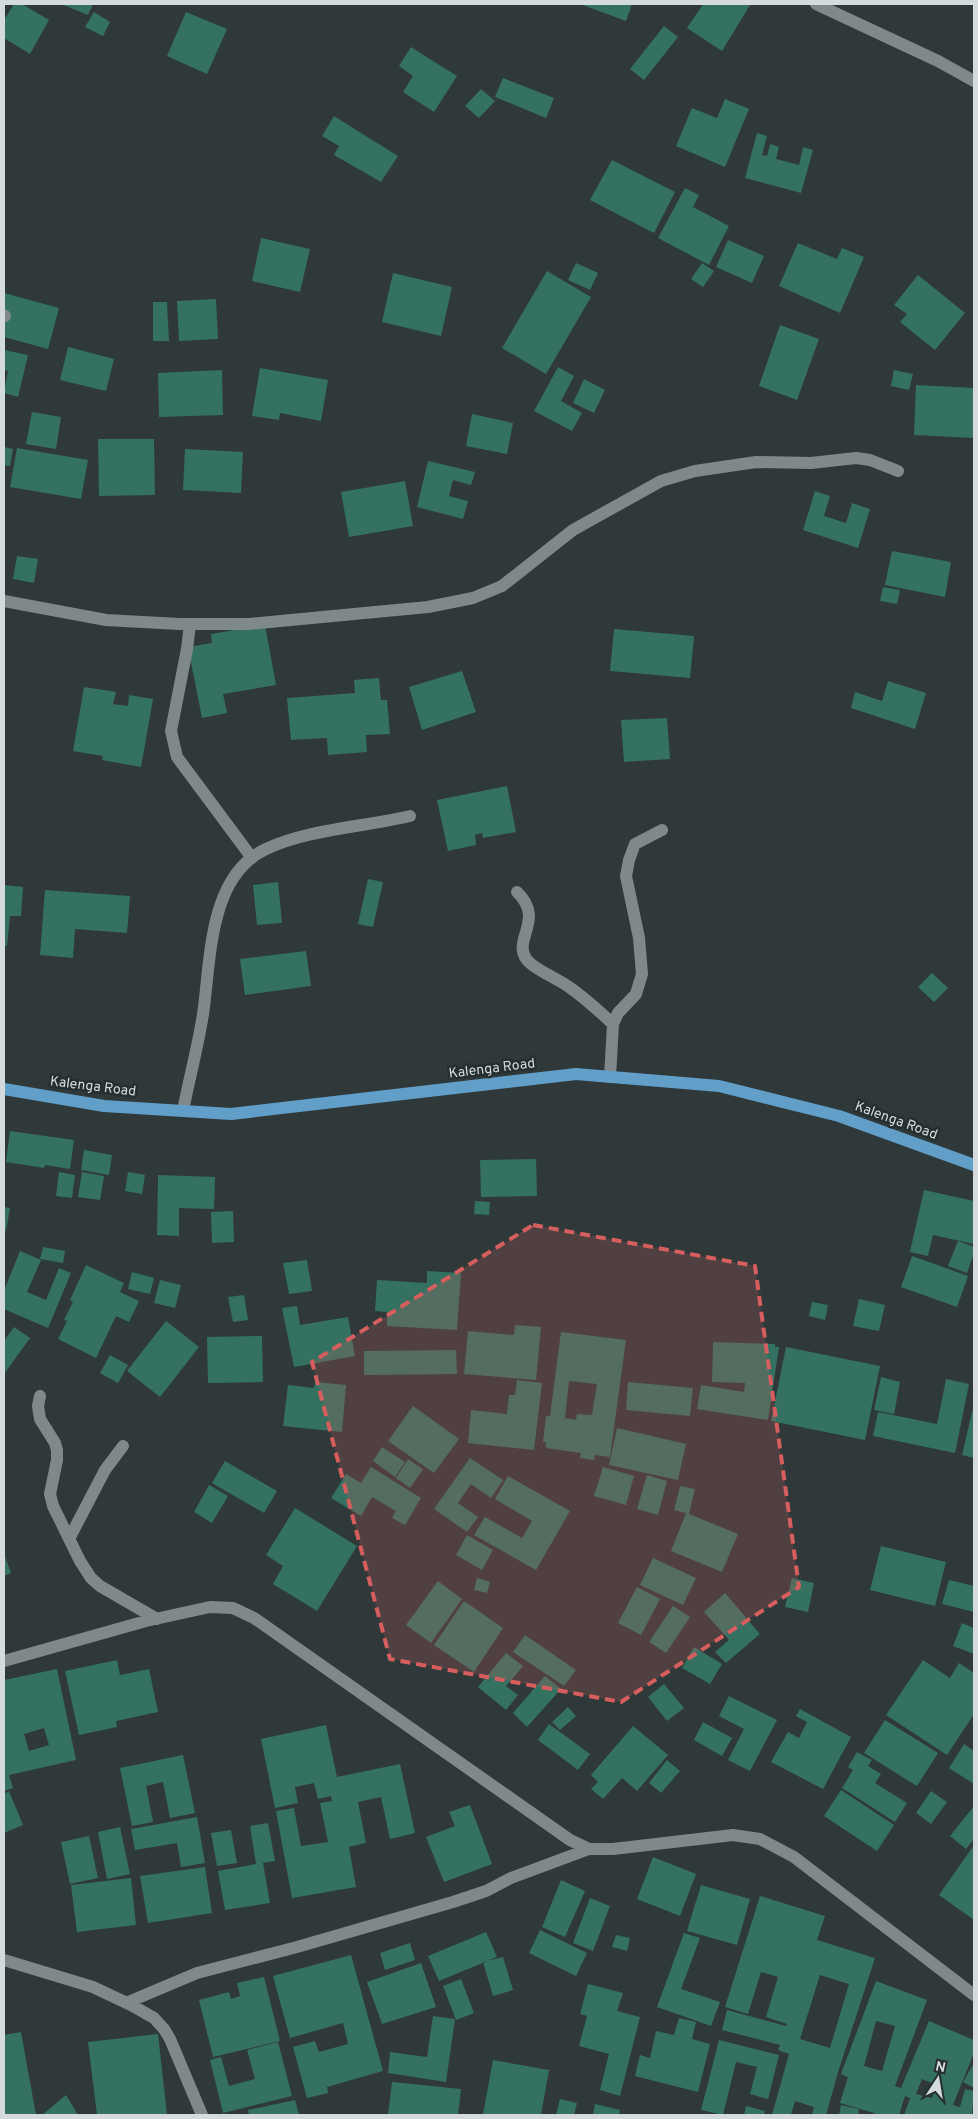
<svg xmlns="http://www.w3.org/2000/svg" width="978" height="2119" font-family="Overpass,sans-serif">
<rect width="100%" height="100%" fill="#2f393a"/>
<path fill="#347161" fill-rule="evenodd" d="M14 4H22L49 20 30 54 4 38V20Z
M61 4H93L88 15Z
M580 4H632L626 21Z
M703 4 750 5 722 51 687 28Z
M94 12 110 22 103 36 85 27Z
M186 12 227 29 207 74 167 56Z
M664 26 678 37 644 80 630 69Z
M411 47 457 76 434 112 403 92 413 76 399 66Z
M503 78 554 98 546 118 495 97Z
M481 89 495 101 479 118 465 106Z
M725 99 749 109 725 167 676 146 692 108 717 118Z
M334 116 398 156 381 182 334 155 339 146 322 136Z
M757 133 767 136 762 155 767 156 770 144 779 147 776 159 799 165 803 147 813 150 801 193 745 178Z
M612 160 675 192 654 233 590 200Z
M685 188 699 195 693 207 729 226 709 265 658 238Z
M261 238 310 249 300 292 252 281Z
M728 240 764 256 752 283 716 267Z
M798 243 837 259 842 248 864 257 840 313 779 286Z
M576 263 598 273 590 290 568 280Z
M702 263 714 271 703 287 691 279Z
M547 271 591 297 546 374 502 348Z
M393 273 452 287 441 336 382 322Z
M918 275 965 313 935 350 900 322 907 314 894 305Z
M4 293 59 308 48 349 4 337Z
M216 299 218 339 179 341 177 301Z
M153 302H167L169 341H153Z
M780 325 819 339 797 400 759 386Z
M68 347 114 359 106 391 60 380Z
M4 350 28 355 18 397 4 393 8 371 4 370Z
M558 367 574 376 561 401 582 413 572 431 534 411Z
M260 368 328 380 321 421 280 413 279 420 252 416Z
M222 370 223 415 159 417 158 373Z
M894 370 913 374 909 390 891 386Z
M584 379 605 390 594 413 573 403Z
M916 385 974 388V438L914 435Z
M32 412 61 417 56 449 26 444Z
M472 414 513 423 507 454 466 446Z
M98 439H154L155 495 99 496Z
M4 447 13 449 10 466 4 465Z
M17 448 88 460 81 499 10 487Z
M185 449 243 452 241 493 183 490Z
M428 461 475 472 471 485 453 480 449 496 468 501 463 519 417 507Z
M405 481 413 526 349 537 341 492Z
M815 491 830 496 824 516 846 523 852 503 870 509 858 548 803 530Z
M892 551 951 562 945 597 885 585Z
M17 556 38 559 34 583 13 579Z
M883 587 900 590 897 604 880 601Z
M265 625 276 685 223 694 227 713 202 718 188 647 212 643 211 634Z
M614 629 694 636 690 678 610 671Z
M462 671 476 712 422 730 409 687Z
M379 678 381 700H387L390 734 366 735 367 752 328 755 327 738 291 740 287 698 355 693 354 680Z
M888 681 926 693 915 729 851 708 855 692 882 701Z
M84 687 116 692 113 704 128 706 129 695 153 699 141 767 102 760 103 756 73 751Z
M667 718 670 759 624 762 621 720Z
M507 786 516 832 483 838 482 833 475 835 476 845 448 851 437 800Z
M368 879 383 882 373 927 358 924Z
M278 882 282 923 257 925 253 885Z
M4 885 23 887 21 916H10L7 946H4Z
M45 890 130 896 127 933 75 929 73 958 40 955Z
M306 951 311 986 245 995 240 959Z
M932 973 948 988 934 1002 918 987Z
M10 1131 74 1140 70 1169 45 1165 44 1168 6 1162Z
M84 1150 112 1155 109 1175 81 1170Z
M536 1159 537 1196 481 1197 480 1160Z
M59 1172 75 1175 72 1198 56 1196Z
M82 1172 104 1176 100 1200 78 1197Z
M128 1172 145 1175 142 1194 125 1191Z
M158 1175 215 1177 214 1209 179 1208V1236L157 1235Z
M924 1190 974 1201V1244L933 1235 928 1256 910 1252Z
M475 1201 490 1202 489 1215 474 1214Z
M4 1207 10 1208 6 1231 4 1230Z
M233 1211 234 1242 212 1243 211 1212Z
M958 1241 974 1247V1253L967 1273 948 1266Z
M43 1247 65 1251 63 1263 40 1259Z
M20 1251 41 1260 27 1292 46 1300 59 1268 71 1273 48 1328 4 1309V1291Z
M912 1256 968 1276 957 1307 901 1287Z
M307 1260 312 1291 289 1294 283 1263Z
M86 1265 124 1283 120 1292 139 1301 129 1322 116 1316 96 1358 58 1339 67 1321 64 1320 73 1302 70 1300Z
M427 1271 461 1273 457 1330 387 1326V1312L375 1311 377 1280 427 1283Z
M132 1272 154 1278 150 1294 128 1289Z
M160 1280 181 1285 175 1308 154 1303Z
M244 1295 248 1320 233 1322 228 1297Z
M859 1299 885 1305 879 1331 853 1326Z
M812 1302 828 1305 825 1320 809 1316Z
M297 1306 300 1325 348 1317 355 1356 294 1367 282 1308Z
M166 1321 199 1347 160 1397 127 1371Z
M515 1325 541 1327 536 1380 464 1374 468 1331 514 1335Z
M14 1327 30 1338 4 1374V1341Z
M561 1332 626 1340 610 1457 595 1455 594 1460 580 1458 581 1453 546 1448V1442H543L546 1416H550ZM569 1381 597 1384 592 1415 577 1414 576 1420 565 1418Z
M262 1336 263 1382 208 1383 207 1337Z
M713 1342 775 1344V1347H779L768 1420 697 1409 701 1385 744 1392 745 1383 712 1382Z
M786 1347 880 1366 865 1440 771 1421Z
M456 1350 457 1374 364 1375V1351Z
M110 1355 128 1365 118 1383 100 1373Z
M881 1377 900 1382 894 1414 874 1410Z
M946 1379 969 1384 955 1453 873 1436 878 1412 937 1424Z
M517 1380 542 1383 534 1450 468 1443 471 1410 507 1414 509 1395H515Z
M315 1382 346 1385 342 1432 283 1426 288 1385 314 1388Z
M628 1382 693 1388 690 1416 626 1410Z
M974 1404V1458L962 1455Z
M413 1406 459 1439 434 1473 388 1441Z
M617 1428 686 1444 678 1480 609 1465Z
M382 1447 405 1462 395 1477 373 1461Z
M470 1458 503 1480 491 1498 471 1484 458 1503 478 1517 467 1532 434 1509Z
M408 1459 423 1469 410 1488 396 1478Z
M225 1461 277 1491 264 1513 212 1483Z
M371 1467 421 1498 405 1525 392 1518 396 1511 372 1497 361 1516 331 1498 346 1474 361 1483Z
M603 1467 634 1476 626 1505 594 1496Z
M647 1475 667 1481 658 1515 637 1509Z
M508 1476 570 1511 536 1570 474 1535 485 1517 522 1538 532 1521 495 1499Z
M209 1485 228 1496 212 1523 194 1512Z
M680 1486 695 1489 689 1514 738 1534 722 1572 671 1551 686 1513 674 1510Z
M295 1508 357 1546 317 1611 273 1584 283 1566 266 1555Z
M467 1535 493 1550 482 1570 456 1555Z
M881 1546 946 1562 935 1606 870 1590Z
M4 1554 11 1573 4 1576Z
M653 1558 696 1578 683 1605 640 1585Z
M477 1578 490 1582 487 1593 474 1590Z
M792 1578 814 1583 808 1612 785 1607Z
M949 1580 974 1586V1612L942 1604Z
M438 1581 462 1599 431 1643 406 1625Z
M637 1587 660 1599 641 1635 618 1623Z
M725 1593 760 1634 726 1663 715 1652 729 1640 704 1612Z
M464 1601 503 1628 474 1672 434 1645Z
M673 1606 690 1617 666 1653 649 1642Z
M962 1623 974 1628V1654L953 1646Z
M525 1635 576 1670 564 1686 513 1652Z
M694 1647 722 1664 710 1684 682 1668Z
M506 1653 523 1666 506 1686 518 1695 506 1710 478 1687Z
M117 1660 120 1675 149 1669 158 1712 116 1721 117 1727 79 1735 65 1671Z
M923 1660 950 1678 959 1663 974 1673V1714L947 1755 886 1715Z
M57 1669 76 1760 9 1775 13 1788 4 1791V1680ZM44 1728 49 1745 29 1751 24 1734Z
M545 1676 561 1689 527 1727 513 1713Z
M664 1684 684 1708 667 1721 648 1697Z
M729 1696 777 1720 750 1771 728 1760 744 1729 719 1716Z
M568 1707 576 1716 560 1730 552 1722Z
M800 1709 851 1737 823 1789 771 1762 788 1732 799 1738 807 1722 796 1716Z
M885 1720 938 1753 917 1786 864 1753Z
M703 1722 732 1738 722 1756 694 1740Z
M549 1724 590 1754 578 1770 538 1740Z
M326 1725 337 1777 400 1764 415 1833 390 1839 381 1797 358 1802 366 1843 349 1847 356 1887 292 1898 276 1811 294 1808 301 1846 328 1842 320 1803 332 1801 331 1796 318 1799 314 1783 295 1787 298 1803 275 1808 261 1739Z
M633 1726 668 1755 637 1791 622 1778 603 1799 591 1789 598 1782 591 1775Z
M964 1744 974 1751V1784L949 1768Z
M857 1752 872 1760 868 1766 881 1774 875 1783 907 1803 895 1822 842 1788 853 1770 848 1767Z
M183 1755 195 1813 170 1818 163 1782 146 1786 153 1822 132 1826 120 1768Z
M667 1760 680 1771 661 1793 649 1783Z
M841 1790 894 1825 877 1851 824 1816Z
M9 1791 23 1825 4 1833V1794Z
M931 1791 947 1802 931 1824 916 1813Z
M470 1805 492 1864 444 1882 426 1837 455 1826 449 1812Z
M974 1806V1839L966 1849 950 1836Z
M197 1817 205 1863 181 1867 177 1843 135 1850 131 1829Z
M268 1823 275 1861 263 1863 270 1903 225 1910 218 1871 256 1864 250 1826Z
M120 1827 130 1874 107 1879 98 1832Z
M231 1830 237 1863 217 1866 211 1833Z
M89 1836 98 1878 70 1884 61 1842Z
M974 1845V1920L939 1895Z
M653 1857 696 1874 680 1916 637 1899Z
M205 1867 212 1913 148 1923 140 1876Z
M131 1878 136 1925 77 1932 71 1885Z
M561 1880 585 1891 565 1937 542 1927Z
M701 1885 750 1899 737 1945 687 1931Z
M760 1896 825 1916 817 1940 875 1958 839 2069 826 2115H812L814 2107 795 2101 791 2115H772L789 2054 778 2050 780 2045 722 2030 727 2010 786 2026 787 2024 766 2017 778 1977 761 1972 748 2014 725 2007ZM820 1975 849 1984 830 2048 800 2039Z
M590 1898 610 1906 593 1951 573 1943Z
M540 1930 587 1953 576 1976 529 1953Z
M486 1932 497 1957 439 1981 428 1956Z
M684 1933 700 1938 681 1989 720 2002 711 2026 657 2007Z
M616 1935 630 1938 627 1951 612 1947Z
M410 1943 415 1960 385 1970 380 1953Z
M351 1955 383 2071 327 2087 328 2093 307 2098 293 2047 315 2041 319 2052 348 2044 343 2023 290 2038 273 1976Z
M503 1957 513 1990 493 1996 483 1962Z
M421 1963 436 2007 382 2024 367 1982Z
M264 1977 280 2041 213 2057 199 2000 229 1992 231 1999 240 1996 237 1983Z
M461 1979 474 2013 456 2020 443 1986Z
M876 1981 927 2000 895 2086 901 2088 929 2021 974 2040V2053L953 2105 960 2107 965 2089 974 2091 972 2115H904L910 2098 905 2096 899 2115H873L874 2113 840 2103 848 2077 841 2074ZM876 2021 895 2026 882 2071 864 2066ZM922 2079 937 2085 932 2098 916 2094Z
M588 1984 623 1993 617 2011 640 2017 620 2096 600 2090 609 2054 579 2046 587 2016 580 2014Z
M433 2016 455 2019 446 2082 388 2073 390 2052 427 2057Z
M679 2018 696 2022 692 2039 710 2044 698 2092 635 2076 640 2055 650 2058 656 2031 674 2035Z
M21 2032 36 2115H4V2035Z
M158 2034 167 2115H97L88 2042Z
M719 2040 779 2055 768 2099 750 2094 757 2067 736 2062 723 2115 701 2110Z
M278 2042 292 2096 223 2113 210 2060 221 2057 229 2086 255 2079 247 2050Z
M493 2060 549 2070 541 2115 483 2114Z
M974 2063V2088L963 2082Z
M392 2082 461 2089 458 2115H388Z
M66 2095 78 2115H42Z
M560 2099 577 2103 574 2115H556Z
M295 2100 299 2115H249L248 2110Z
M595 2104 620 2110 619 2115H593Z
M841 2105 859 2109 858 2115H839Z
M746 2106 765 2111 764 2115H744Z"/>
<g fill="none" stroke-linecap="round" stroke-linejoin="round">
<path stroke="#7f898b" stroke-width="12" d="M816 4 938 61 974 81
M4 315 5 316
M4 601 106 620 179 624H249L428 607 473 598 502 586 573 530 661 481 695 471 756 462 811 463 856 458 870 460 898 471
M190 624 187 649 171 731 177 757 252 858
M517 892C546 920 511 940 527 960 535 970 557 978 569 987 585 998 599 1011 613 1024
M610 1077 613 1024 618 1013 636 994 642 974 639 938 626 876 629 860 635 844 662 830
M183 1111C189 1079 198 1047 203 1014 211 960 208 876 266 849 309 829 364 827 410 816
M40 1396 38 1406 40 1419 55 1443 57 1450V1460L50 1494 53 1506 80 1561 91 1578 100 1586 157 1619
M69 1539 105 1470 123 1446
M4 1661 146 1621 210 1607 233 1608 254 1618 570 1840 589 1849H613L733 1835 760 1839 794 1857 974 1995
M4 1960 93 1987 133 2006 154 2018 164 2029 170 2039 202 2115
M126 2003 197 1973 297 1947 453 1902 486 1891 511 1878 589 1849"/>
<path stroke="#619ec8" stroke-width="12" d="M4 1089 104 1106 231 1114 576 1074 719 1086 839 1116 974 1165"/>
</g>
<path fill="#d65e5e" fill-opacity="0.2" stroke="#d65e5e" stroke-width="4" stroke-dasharray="10 6" stroke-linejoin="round" d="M533 1225 755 1266 799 1587 621 1702 390 1659 312 1362Z"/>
<g text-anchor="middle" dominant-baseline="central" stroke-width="5" stroke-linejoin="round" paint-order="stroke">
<g font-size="14" fill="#d5dbdc" stroke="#252f30">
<text transform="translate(492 1069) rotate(-7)">Kalenga Road</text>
<text transform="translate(93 1087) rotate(7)">Kalenga Road</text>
<text transform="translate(896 1121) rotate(20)">Kalenga Road</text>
</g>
</g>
<rect width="978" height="2119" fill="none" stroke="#d5dbdc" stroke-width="10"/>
<g transform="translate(938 2079) rotate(12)" stroke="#252f30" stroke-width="4" paint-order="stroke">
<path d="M0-4L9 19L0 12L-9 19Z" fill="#d5dbdc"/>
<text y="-8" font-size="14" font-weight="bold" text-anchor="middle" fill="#d5dbdc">N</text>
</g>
</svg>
